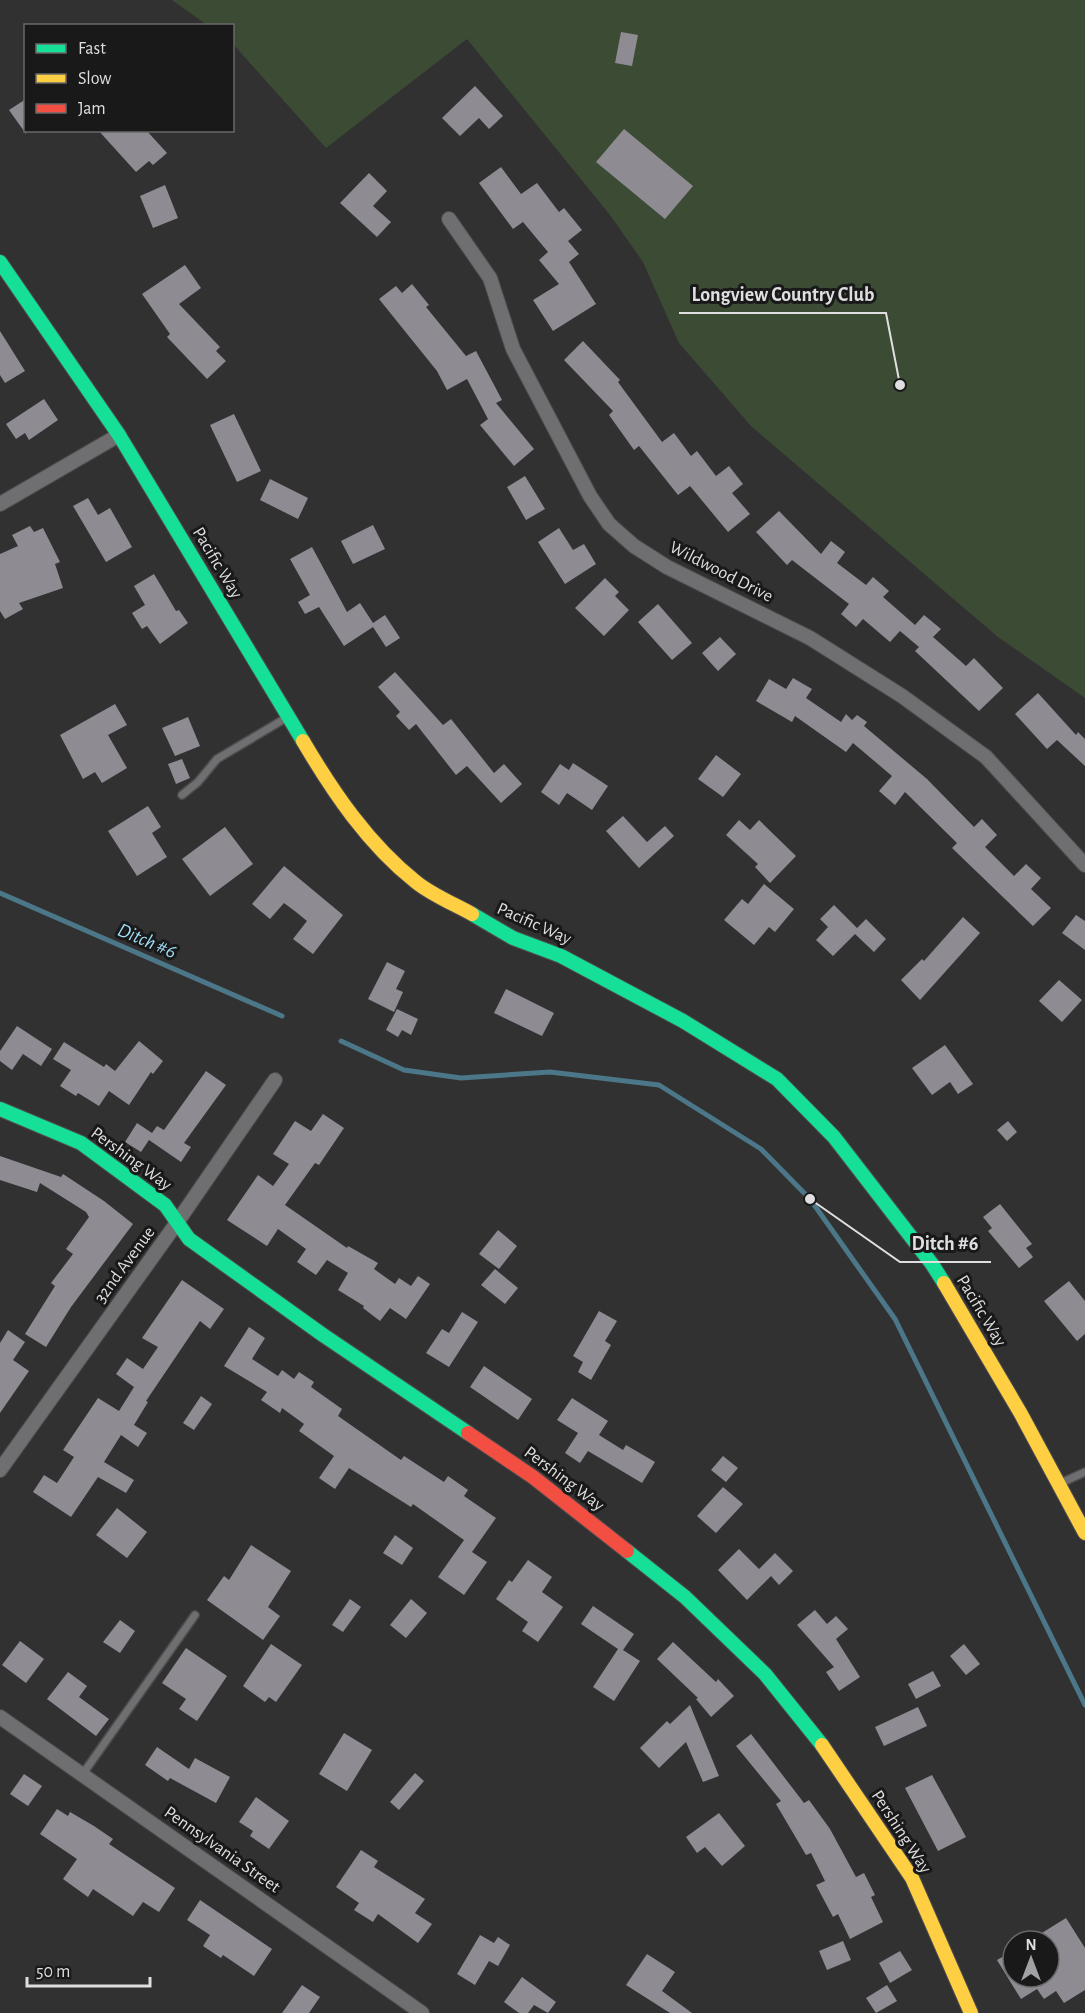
<svg xmlns="http://www.w3.org/2000/svg" width="1085" height="2013" font-family="'Alegreya Sans',sans-serif">
<rect width="100%" height="100%" fill="#323132"/>
<path fill="#3c4b34" d="M172 0H1085V698L998 637 751 426 679 343 643 262 610 215 467 39 326 148 233 44 232 26 207 25Z"/>
<g fill="none" stroke-linecap="round" stroke-linejoin="round">
<path stroke="#4b7788" stroke-width="5" d="M0 893 282 1016
M341 1041 404 1070 461 1078 550 1072 659 1085 761 1149 810 1199 895 1319 1085 1705"/>
</g>
<path fill="#8e8b93" d="M621 32 638 35 632 66 615 63Z
M475 86 503 116 489 129 479 118 460 136 442 118Z
M26 99V134L9 110Z
M624 129 693 186 665 219 596 162Z
M98 130H146L167 153 153 165 149 161 136 172Z
M501 167 521 194 537 183 559 212 564 208 582 230 568 241 579 254 569 262 596 304 553 331 533 300 559 284 539 260 548 252 523 222 513 229 479 183Z
M369 173 387 191 373 206 391 222 377 237 340 203Z
M165 185 178 218 153 228 140 196Z
M185 265 201 288 179 304 220 347 216 351 226 361 207 379 167 337 170 334 142 294Z
M412 284 429 305 426 307 466 356 476 351 502 400 496 403 534 449 514 466 480 425 488 419 467 379 447 390 437 371 379 299 396 286 402 293Z
M0 331 25 371 5 383 0 375Z
M583 341 620 380 618 382 662 442 674 433 691 456 697 451 716 476 729 466 743 484 732 493 750 514 728 532 690 486 678 495 639 446 634 450 609 415 613 411 564 360Z
M44 399 58 420 29 440 25 433 16 439 6 424Z
M234 414 261 471 237 482 210 425Z
M525 476 545 509 526 520 507 487Z
M270 479 308 498 298 519 260 500Z
M88 498 98 515 110 508 132 547 106 562 73 506Z
M779 511 821 554 831 541 845 552 837 563 866 585 873 577 889 591 883 597 915 625 924 615 941 629 933 637 966 666 974 658 1003 688 979 711 915 651 919 647 900 631 890 642 863 619 856 627 841 614 849 604 792 560 787 565 756 532Z
M373 525 385 549 353 564 341 541Z
M30 526 34 532 43 528 60 562 55 564 63 588 19 603 23 609 5 619 0 611V554L18 546 12 535Z
M559 528 573 550 584 544 596 564 565 584 538 542Z
M312 547 347 612 360 603 373 623 385 615 400 638 386 647 373 627 344 646 319 607 305 614 298 602 310 595 290 559Z
M154 574 176 611 179 610 188 623 160 644 147 626 142 629 132 613 145 605 134 586Z
M605 578 619 592 615 596 629 610 604 636 575 608Z
M658 604 692 643 672 660 638 622Z
M720 637 736 654 718 671 702 653Z
M395 672 443 725 451 719 494 773 504 764 522 784 501 803 467 766 456 775 416 724 409 730 396 716 400 712 378 687Z
M793 678 812 689 806 698 841 722 846 714 852 720 857 715 867 722 864 726 927 779 974 827 982 819 997 835 985 847 1014 876 1026 864 1041 878 1031 889 1051 908 1033 926 952 848 957 843 905 792 895 805 879 791 892 776 853 743 846 752 795 716 792 722 756 701 769 679 786 689Z
M1038 693 1076 735 1078 732 1085 739V766L1057 740 1047 749 1015 714Z
M115 704 127 725 108 735 127 768 102 783 95 772 83 779 60 735Z
M188 717 200 746 175 756 162 728Z
M716 755 741 774 723 797 698 779Z
M182 759 190 778 176 784 168 764Z
M573 763 608 786 592 810 567 793 559 805 541 792 560 764 569 770Z
M148 806 161 827 152 833 167 857 137 876 108 831Z
M623 816 647 842 665 826 674 836 639 868 606 831Z
M739 820 750 830 759 820 796 856 770 883 755 867 758 864 726 835Z
M225 827 253 864 210 896 182 859Z
M284 866 343 915 313 954 293 939 307 921 296 912 284 903 270 919 252 904Z
M764 884 794 909 775 932 769 927 754 945 724 920 742 899 748 904Z
M834 905 857 928 866 919 886 939 874 952 855 934 833 956 816 940 828 927 820 919Z
M1076 915 1085 921V950L1062 933Z
M963 917 980 933 920 1000 901 980 922 959 924 961Z
M387 962 405 971 396 989 403 992 394 1012 368 999Z
M1059 980 1082 1000 1062 1022 1039 1001Z
M506 989 554 1013 542 1036 494 1013Z
M397 1009 418 1019 411 1035 402 1030 398 1037 386 1030Z
M17 1026 52 1049 41 1066 23 1054 12 1070 0 1061V1051Z
M139 1041 163 1061 153 1074 151 1072 129 1105 109 1091 99 1106 78 1093 76 1096 60 1086 71 1070 53 1059 64 1042 104 1067 106 1064 115 1071Z
M945 1045 973 1084 958 1094 950 1082 932 1095 912 1068Z
M206 1071 226 1085 184 1143 191 1147 181 1162 149 1140 141 1152 125 1142 137 1123 152 1133 157 1126 164 1130Z
M323 1114 344 1128 319 1165 315 1163 285 1205 347 1248 348 1246 378 1263 374 1269 395 1284 399 1278 411 1286 418 1276 430 1284 406 1319 390 1308 380 1321 363 1308 364 1306 338 1290 348 1273 327 1260 316 1275 297 1262 306 1249 278 1229 267 1246 227 1220 258 1175 273 1186 289 1164 273 1154 295 1121 311 1131Z
M1008 1121 1017 1132 1007 1141 997 1130Z
M0 1156 61 1177 63 1174 104 1201 133 1224 71 1307 46 1347 25 1334 55 1286 51 1283 73 1254 66 1249 89 1217 86 1212 40 1183 37 1192 0 1180Z
M1000 1204 1032 1244 1026 1248 1033 1257 1019 1268 988 1231 992 1228 983 1217Z
M498 1230 517 1246 499 1269 479 1254Z
M495 1269 518 1288 505 1304 481 1285Z
M182 1280 224 1309 210 1329 200 1321 146 1401 148 1402 134 1425 147 1433 138 1447 121 1435 104 1462 134 1480 126 1493 98 1477 71 1517 33 1492 44 1475 57 1483 74 1457 63 1450 98 1398 119 1411 134 1387 116 1374 127 1358 143 1369 158 1347 142 1338Z
M1069 1281 1085 1301V1334L1077 1341 1044 1301Z
M599 1311 617 1321 605 1341 611 1345 591 1380 578 1372 583 1362 573 1356Z
M462 1312 478 1322 449 1367 426 1353 442 1329 449 1333Z
M249 1327 265 1338 252 1359 278 1376 282 1370 294 1379 299 1372 314 1382 311 1387 342 1409 338 1416 401 1460 404 1456 444 1482 448 1476 468 1490 464 1496 496 1518 472 1552 487 1562 464 1595 438 1577 464 1540 413 1504 411 1507 349 1468 335 1489 319 1478 334 1456 299 1431 304 1424 282 1408 280 1413 261 1400 267 1392 224 1366Z
M8 1330 25 1342 13 1360 29 1371 0 1413V1343Z
M484 1366 532 1399 518 1420 470 1387Z
M201 1396 212 1404 194 1430 183 1423Z
M572 1398 608 1421 599 1435 623 1450 626 1445 655 1462 642 1483 588 1451 580 1463 565 1453 578 1433 557 1420Z
M723 1456 738 1468 726 1482 711 1470Z
M723 1487 743 1504 716 1533 697 1516Z
M117 1508 147 1532 127 1558 96 1535Z
M395 1535 413 1548 402 1565 383 1553Z
M251 1545 291 1571 268 1607 280 1616 263 1640 207 1600 224 1576 229 1580Z
M739 1549 759 1569 775 1553 793 1571 779 1585 771 1576 747 1600 718 1570Z
M528 1560 552 1577 542 1592 563 1607 538 1642 522 1631 528 1622 496 1599 509 1580 512 1582Z
M350 1599 361 1607 343 1632 332 1625Z
M411 1599 427 1613 406 1638 390 1625Z
M593 1606 634 1634 623 1650 640 1661 614 1701 593 1687 618 1649 581 1624Z
M815 1610 827 1624 836 1616 848 1629 836 1639 860 1677 839 1691 826 1672 834 1667 797 1625Z
M120 1620 135 1631 120 1653 103 1642Z
M20 1641 44 1659 26 1683 2 1665Z
M673 1642 716 1682 718 1679 734 1696 711 1717 696 1699 698 1698 657 1659Z
M271 1644 302 1665 276 1702 269 1697 265 1702 243 1686Z
M964 1644 980 1664 966 1675 950 1656Z
M186 1648 227 1676 197 1721 179 1709 186 1699 162 1683Z
M933 1671 941 1686 916 1699 908 1684Z
M68 1672 87 1686 79 1697 109 1719 96 1736 47 1699Z
M690 1705 719 1776 703 1782 686 1742 659 1768 640 1748 667 1721 670 1724Z
M918 1707 927 1726 884 1746 875 1727Z
M344 1733 372 1750 347 1791 319 1774Z
M751 1734 804 1803 809 1800 830 1829 856 1877 864 1873 875 1895 871 1897 883 1922 850 1939 838 1914 833 1917 816 1885 825 1881 811 1853 806 1855 776 1804 781 1801 736 1746Z
M157 1747 189 1769 195 1758 230 1777 216 1803 170 1778 168 1781 145 1765Z
M415 1773 424 1781 399 1810 390 1802Z
M24 1774 42 1786 28 1806 10 1794Z
M932 1775 966 1837 938 1851 905 1788Z
M256 1797 289 1821 269 1849 250 1836 253 1831 239 1822Z
M57 1809 68 1816 70 1812 94 1826 113 1839 109 1844 175 1888 159 1912 143 1902 133 1916 93 1889 88 1897 63 1879 77 1859 40 1834Z
M719 1813 745 1846 722 1866 705 1847 697 1853 686 1837Z
M361 1850 378 1861 374 1867 425 1899 415 1913 432 1924 418 1943 378 1914 373 1922 354 1910 359 1903 336 1887Z
M200 1900 272 1949 254 1976 223 1955 221 1958 203 1946 210 1935 187 1920Z
M1066 1918 1085 1948V1990L1064 2003 1056 1991 1044 1999 1037 1989 1021 1999 997 1960 1013 1951V1977H1049V1941H1029Z
M480 1935 494 1943 498 1937 510 1945 498 1966 489 1961 475 1985 457 1974Z
M843 1941 851 1960 827 1970 819 1951Z
M900 1951 912 1970 890 1983 879 1963Z
M647 1954 675 1972 662 1991 692 2013H670L626 1985Z
M522 1977 556 2002 548 2013 534 2005 528 2013H519L504 2002Z
M302 1985 320 1997 309 2013H282Z
M887 1985 897 2001 876 2013 866 1998Z"/>
<g fill="none" stroke-linecap="round" stroke-linejoin="round">
<defs>
<path id="lane" d="M182 795 198 782 217 759 286 718
M1061 1483 1085 1472
M82 1775 195 1615"/>
<path id="street" d="M449 219 490 278 513 349 590 496 609 524 634 546 667 567 810 638 902 696 986 757 1085 865
M0 504 119 435
M0 1470 176 1224 275 1080
M0 1717 422 2013"/>
<path id="fast" d="M0 262 119 435 303 741
M472 914 513 938 561 956 683 1021 777 1079 834 1137 932 1264 944 1283
M0 1109 81 1143 165 1205 189 1239 323 1335 468 1433
M627 1551 685 1597 765 1674 822 1745"/>
<path id="slow" d="M303 741C333 792 368 844 416 882 432 895 454 904 472 914
M944 1283 1021 1414 1085 1533
M822 1745 912 1878 971 2013"/>
<path id="jam" d="M468 1433 533 1477 627 1551"/>
</defs>
<use href="#lane" stroke="#4d4d4e" stroke-width="10"/>
<use href="#street" stroke="#4d4d4e" stroke-width="16"/>
<use href="#fast" stroke="#4d4d4e" stroke-width="16"/>
<use href="#slow" stroke="#4d4d4e" stroke-width="16"/>
<use href="#jam" stroke="#4d4d4e" stroke-width="16"/>
<use href="#lane" stroke="#6f6e70" stroke-width="7"/>
<use href="#street" stroke="#6f6e70" stroke-width="14"/>
<use href="#fast" stroke="#16e098" stroke-width="14"/>
<use href="#slow" stroke="#ffcf43" stroke-width="14"/>
<use href="#jam" stroke="#f24e42" stroke-width="14"/>
</g>
<g text-anchor="middle" dominant-baseline="central" stroke-width="6" stroke-linejoin="round" paint-order="stroke">
<g font-size="18" fill="#dfdee0" stroke="#19191a">
<text transform="translate(217 563) rotate(59)">Pacific Way</text>
<text transform="translate(721 572) rotate(27)">Wildwood Drive</text>
<text transform="translate(534 924) rotate(24)">Pacific Way</text>
<text transform="translate(131 1159) rotate(36)">Pershing Way</text>
<text transform="translate(125 1265) rotate(-54)">32nd Avenue</text>
<text transform="translate(981 1311) rotate(59)">Pacific Way</text>
<text transform="translate(564 1479) rotate(37)">Pershing Way</text>
<text transform="translate(901 1832) rotate(57)">Pershing Way</text>
<text transform="translate(222 1850) rotate(35)">Pennsylvania Street</text>
</g>
<g font-size="20" font-style="italic" fill="#a0dff8" stroke="#19191a">
<text transform="translate(147 941) rotate(23)">Ditch #6</text>
</g>
</g>
<path fill="none" stroke="#dfdee0" stroke-width="2" d="M900 385L886 313H679M810 1199L900 1262H991"/>
<g fill="#dfdee0" stroke="#19191a" stroke-width="2">
<circle cx="900" cy="385" r="6"/>
<circle cx="810" cy="1199" r="6"/>
</g>
<g font-size="20" text-anchor="middle" font-weight="bold" fill="#dfdee0" stroke="#19191a" stroke-width="6" stroke-linejoin="round" paint-order="stroke">
<text x="783" y="301">Longview Country Club</text>
<text x="945" y="1250">Ditch #6</text>
</g>
<rect x="24" y="24" width="210" height="108" fill="#19191a" stroke="#686869" stroke-width="1.5"/>
<rect x="36" y="44" width="30" height="9" fill="#16e098" stroke="#686869" stroke-width="1.5"/>
<text x="78" y="54" font-size="18" fill="#dfdee0">Fast</text>
<rect x="36" y="74" width="30" height="9" fill="#ffcf43" stroke="#686869" stroke-width="1.5"/>
<text x="78" y="84" font-size="18" fill="#dfdee0">Slow</text>
<rect x="36" y="104" width="30" height="9" fill="#f24e42" stroke="#686869" stroke-width="1.5"/>
<text x="78" y="114" font-size="18" fill="#dfdee0">Jam</text>
<g transform="translate(1031 1959)"><circle r="28" fill="#19191a" stroke="#686869" stroke-width="1.5"/>
<path d="M0-4.5L10 22L0 15L-10 22Z" fill="#a2a1a3"/>
<text y="-9" font-size="16" font-weight="bold" text-anchor="middle" fill="#dfdee0">N</text>
</g>
<path d="M27 1977v9h123v-9" fill="none" stroke="#dfdee0" stroke-width="3"/>
<text x="36" y="1977" font-size="18" fill="#dfdee0" stroke="#19191a" stroke-width="4.5" paint-order="stroke">50 m</text>
</svg>
